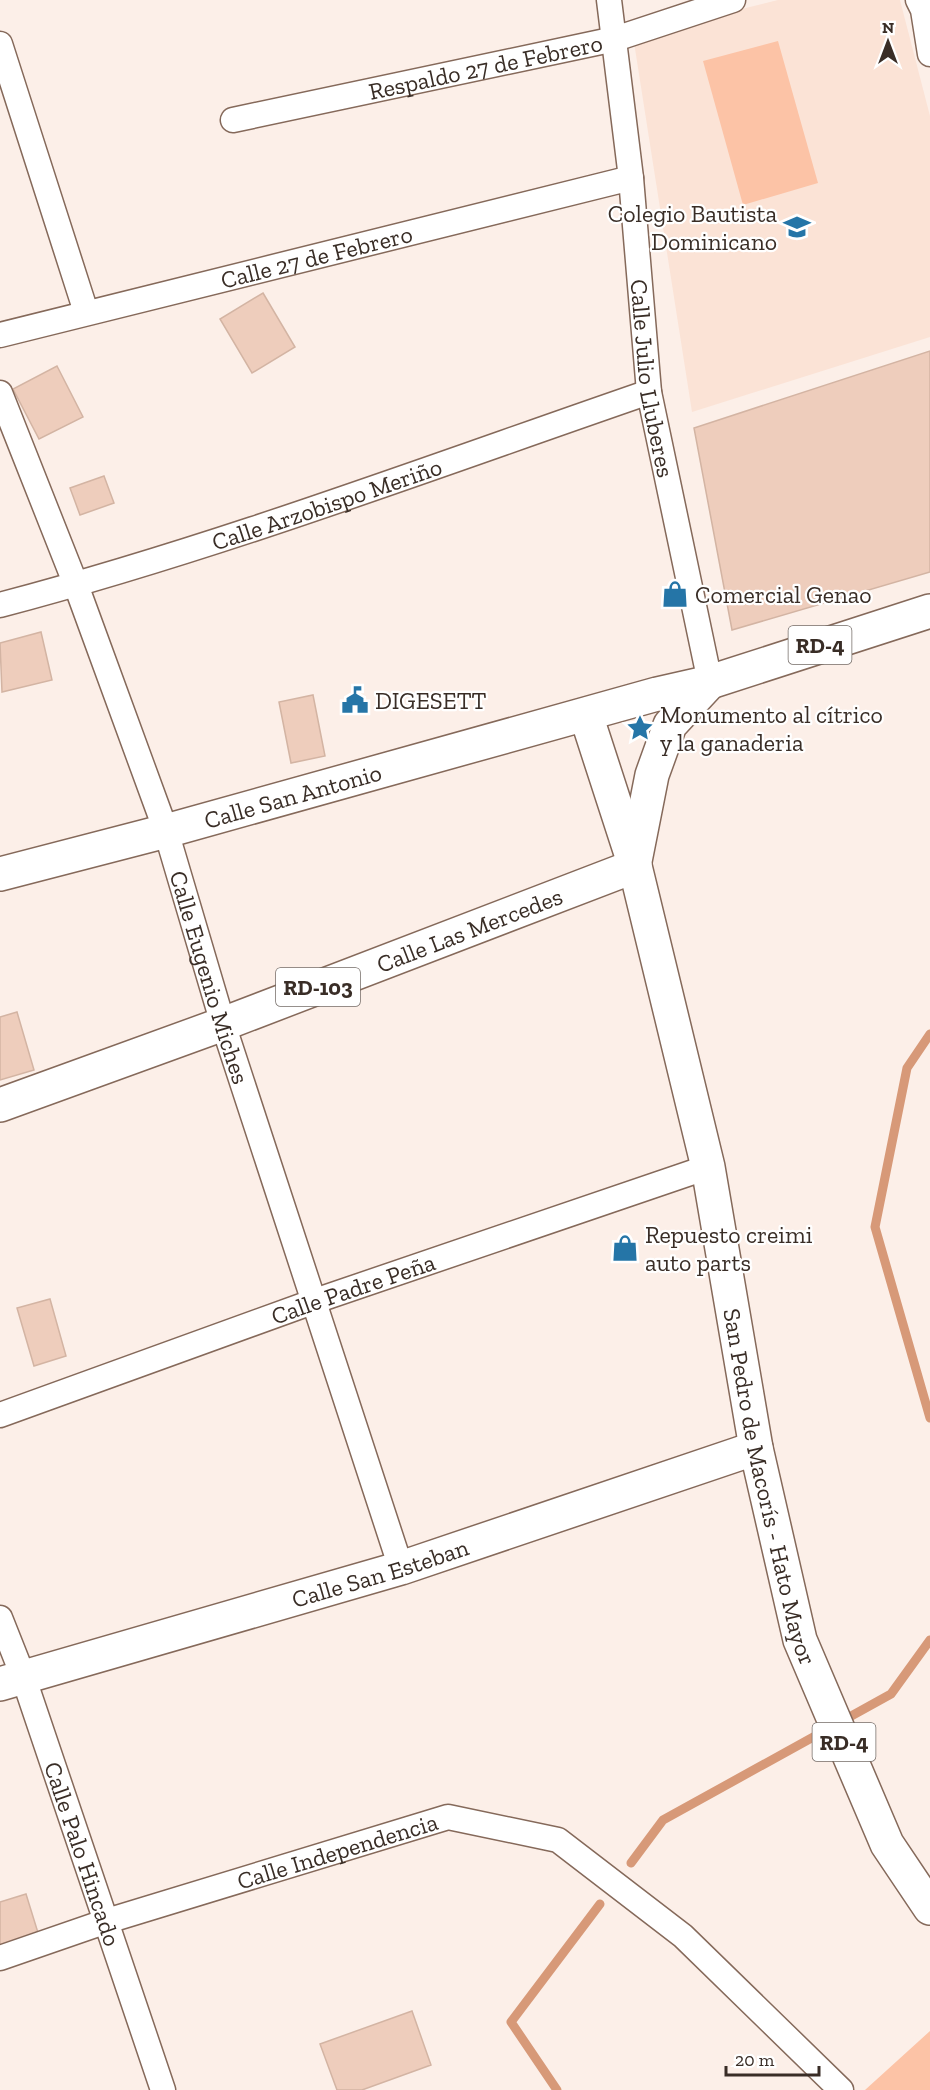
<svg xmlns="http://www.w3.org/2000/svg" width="930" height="2090" font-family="'Zilla Slab',serif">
<rect width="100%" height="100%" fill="#fcefe8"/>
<path fill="#fbe3d6" d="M778 0H900L930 116V337L692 412 633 36Z"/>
<path fill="#fcc3a6" d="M778 41 818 183 743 205 703 61Z
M930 2031V2090H865Z"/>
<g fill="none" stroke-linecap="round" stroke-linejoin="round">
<path stroke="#d79978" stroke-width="9" d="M930 1034 907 1068 875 1227 930 1418
M631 1863 663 1820 891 1694 930 1640
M557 2090 511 2022 600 1904"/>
</g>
<path fill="#eecdbc" stroke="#d3b4a3" stroke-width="1.5" d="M263 293 295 347 252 373 220 319Z
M930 351V572L732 630 694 428Z
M57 366 83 417 39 439 13 389Z
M104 476 114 503 80 515 70 488Z
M41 632 52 680 2 692 0 643Z
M313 695 325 756 291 763 279 702Z
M17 1012 34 1070 0 1080V1017Z
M50 1299 66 1356 34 1366 17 1308Z
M26 1894 39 1936 0 1948V1902Z
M412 2011 431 2065 362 2090H337L320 2044Z"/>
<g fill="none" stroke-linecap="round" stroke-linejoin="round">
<defs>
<g id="street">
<path id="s1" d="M609 0 631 178 649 392 710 682"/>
<path d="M918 0 923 10 930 54"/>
<path d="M0 44 86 312"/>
<path id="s2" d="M233 120 615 39 733 0"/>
<path id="s3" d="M0 335 631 178"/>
<path id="s4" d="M0 393 76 585 166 831 223 1024 401 1568"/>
<path id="s5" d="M0 605C220 547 434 466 649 392"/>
<path id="s6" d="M0 1415 315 1301 708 1167"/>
<path id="s7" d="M0 1618 23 1676 163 2090"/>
<path id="s8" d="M0 1958 107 1921 448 1817 558 1840 683 1936 841 2090"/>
</g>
<g id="secondary">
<path id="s9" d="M0 1684 401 1568 756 1448"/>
</g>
<g id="primary">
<path id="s10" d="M586 715 635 866 708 1167 756 1448 800 1640 887 1844 930 1908"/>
<path d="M635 861 652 775 670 725 710 682"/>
<path id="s11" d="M0 874 166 831 657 694 710 682 930 611"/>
<path id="s12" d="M0 1105 223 1024 635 866"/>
</g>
</defs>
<use href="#street" stroke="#85695a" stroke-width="27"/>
<use href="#secondary" stroke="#85695a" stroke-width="36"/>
<use href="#primary" stroke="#85695a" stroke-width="36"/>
<use href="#street" stroke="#fff" stroke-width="24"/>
<use href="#secondary" stroke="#fff" stroke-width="33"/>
<use href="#primary" stroke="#fff" stroke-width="33"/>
</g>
<defs>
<symbol id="school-bare" viewBox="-9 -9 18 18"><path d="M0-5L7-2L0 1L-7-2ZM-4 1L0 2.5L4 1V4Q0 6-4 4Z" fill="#2575a7" stroke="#fff" stroke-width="2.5" paint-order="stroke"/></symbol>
<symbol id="shop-bare" viewBox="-9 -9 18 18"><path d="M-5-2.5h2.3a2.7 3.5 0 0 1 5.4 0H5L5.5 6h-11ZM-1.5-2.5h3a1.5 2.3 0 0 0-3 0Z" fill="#2575a7" stroke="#fff" stroke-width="2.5" paint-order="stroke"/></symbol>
<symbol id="civic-bare" viewBox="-9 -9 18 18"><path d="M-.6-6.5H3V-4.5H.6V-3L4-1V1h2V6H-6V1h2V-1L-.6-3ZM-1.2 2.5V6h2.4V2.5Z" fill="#2575a7" stroke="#fff" stroke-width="2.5" paint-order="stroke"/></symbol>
<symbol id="sight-bare" viewBox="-9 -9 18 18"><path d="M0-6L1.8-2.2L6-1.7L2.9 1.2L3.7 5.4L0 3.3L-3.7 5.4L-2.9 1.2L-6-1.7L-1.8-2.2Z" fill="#2575a7" stroke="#fff" stroke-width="2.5" paint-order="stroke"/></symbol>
</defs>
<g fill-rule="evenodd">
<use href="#school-bare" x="778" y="208" width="38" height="38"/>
<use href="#shop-bare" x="656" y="575" width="38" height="38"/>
<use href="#civic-bare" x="336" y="681" width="38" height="38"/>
<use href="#sight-bare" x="621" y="709" width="38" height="38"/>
<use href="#shop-bare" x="606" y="1229" width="38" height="38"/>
</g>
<g text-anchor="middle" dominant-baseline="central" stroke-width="4.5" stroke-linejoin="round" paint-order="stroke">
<g fill="#fff" stroke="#746c67" stroke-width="1.5">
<rect x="788.5" y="626" width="63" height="38" rx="4.5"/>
<rect x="276" y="968" width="84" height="38" rx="4.5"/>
<rect x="812.5" y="1723" width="63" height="38" rx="4.5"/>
</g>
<g font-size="22" font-weight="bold" fill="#392d26">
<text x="820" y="645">RD-4</text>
<text x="318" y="987">RD-103</text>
<text x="844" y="1742">RD-4</text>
</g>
<g font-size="24" fill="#392d26" stroke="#fff">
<text stroke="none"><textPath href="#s2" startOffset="258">Respaldo 27 de Febrero</textPath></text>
<text stroke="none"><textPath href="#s3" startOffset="326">Calle 27 de Febrero</textPath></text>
<text stroke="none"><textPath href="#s1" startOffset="381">Calle Julio Lluberes</textPath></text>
<text stroke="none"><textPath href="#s5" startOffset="342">Calle Arzobispo Meriño</textPath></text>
<text stroke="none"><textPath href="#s11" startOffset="303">Calle San Antonio</textPath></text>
<text stroke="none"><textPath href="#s12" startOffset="501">Calle Las Mercedes</textPath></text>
<text stroke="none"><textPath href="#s4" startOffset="621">Calle Eugenio Miches</textPath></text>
<text stroke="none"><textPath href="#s6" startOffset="375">Calle Padre Peña</textPath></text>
<text stroke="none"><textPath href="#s10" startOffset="794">San Pedro de Macorís - Hato Mayor</textPath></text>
<text stroke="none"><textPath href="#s9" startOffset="396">Calle San Esteban</textPath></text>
<text stroke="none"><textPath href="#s8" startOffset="354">Calle Independencia</textPath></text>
<text stroke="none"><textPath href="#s7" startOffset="250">Calle Palo Hincado</textPath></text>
</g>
<g font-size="24" fill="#392d26" stroke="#fff" text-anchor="start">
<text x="777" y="213" text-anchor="end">Colegio Bautista<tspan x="777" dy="28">Dominicano</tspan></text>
<text x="695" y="594">Comercial Genao</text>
<text x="375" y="700">DIGESETT</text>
<text x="660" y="714">Monumento al cítrico<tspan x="660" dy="28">y la ganaderia</tspan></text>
<text x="645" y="1234">Repuesto creimi<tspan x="645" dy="28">auto parts</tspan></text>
</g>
</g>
<g transform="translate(888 42)" stroke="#ffffff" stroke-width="4.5" paint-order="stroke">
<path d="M0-4.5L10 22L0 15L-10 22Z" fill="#392d26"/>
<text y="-9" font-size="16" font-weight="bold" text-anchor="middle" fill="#392d26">N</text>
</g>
<path d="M726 2066v9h93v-9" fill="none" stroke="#392d26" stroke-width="3"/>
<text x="735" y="2066" font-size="18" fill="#392d26" stroke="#ffffff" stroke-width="4.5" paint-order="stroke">20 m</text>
</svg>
